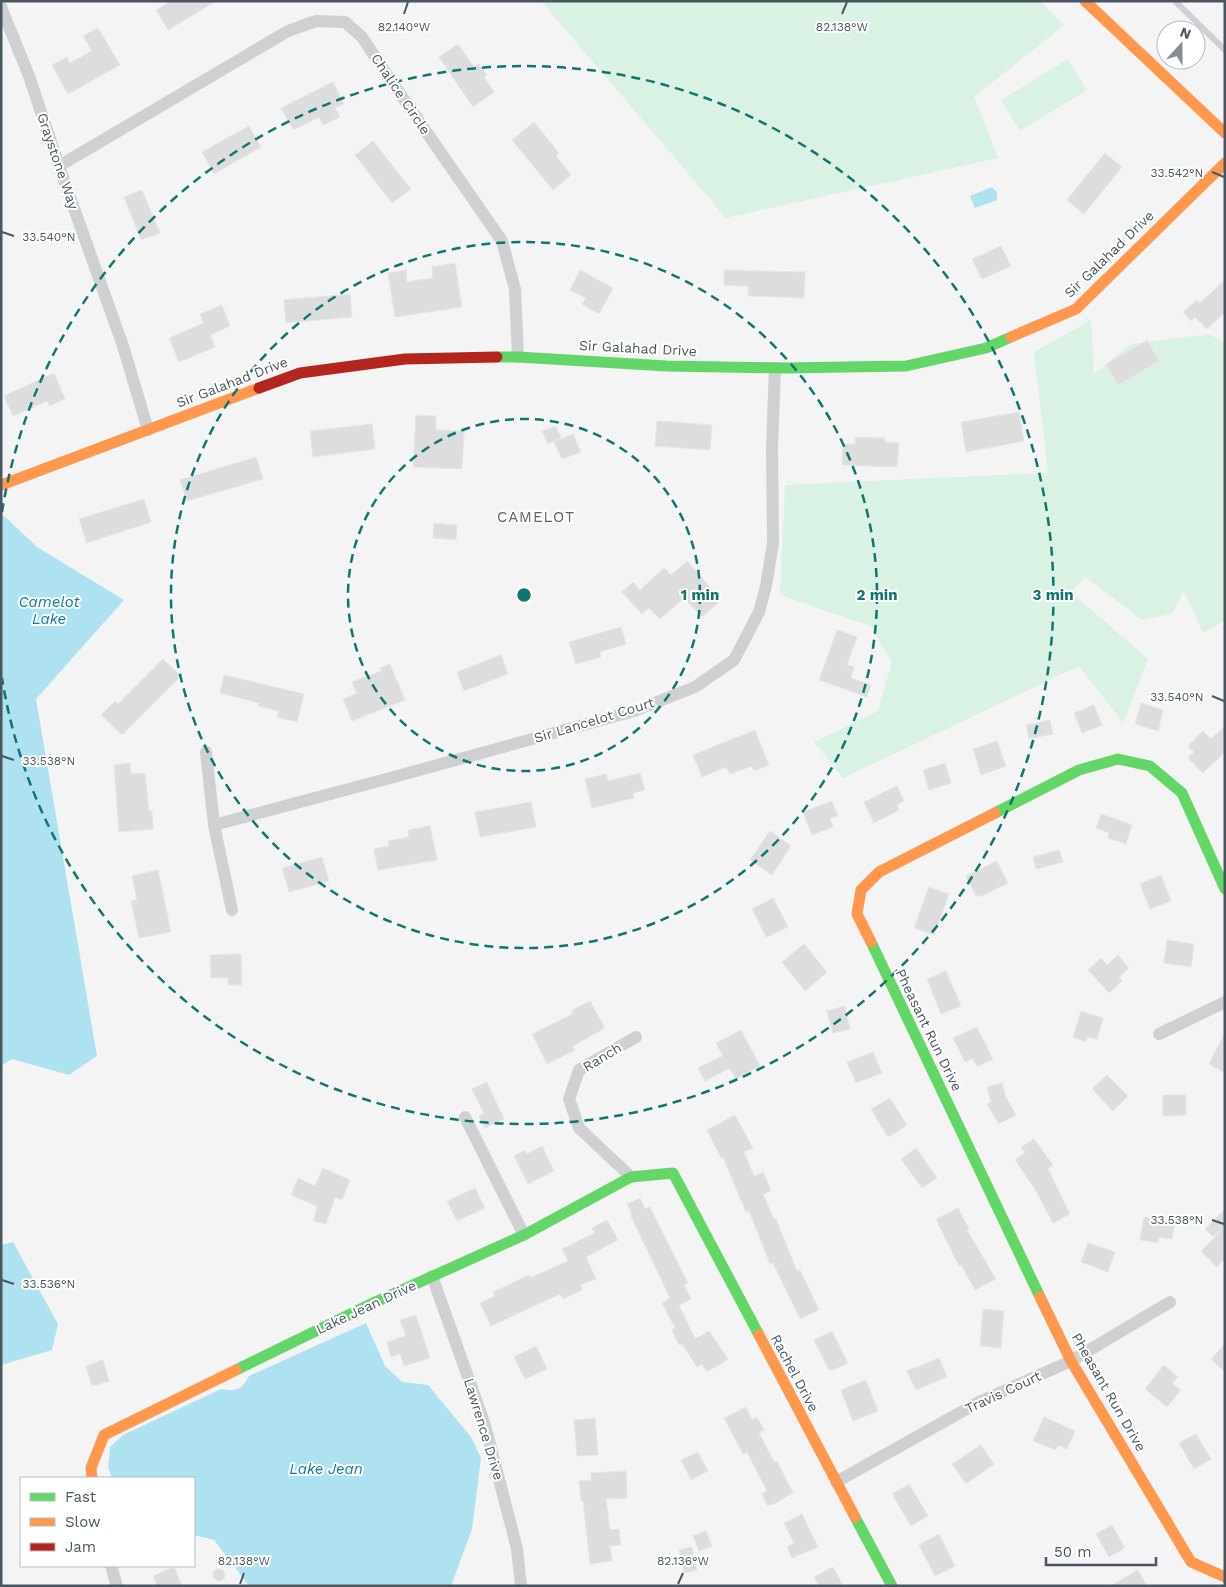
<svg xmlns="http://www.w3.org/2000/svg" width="1226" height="1587" font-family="'Work Sans',sans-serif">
<rect width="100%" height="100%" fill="#f4f4f4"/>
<path fill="#d9f2e3" d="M541 1H1040L1064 25 974 97 998 158 726 218Z
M1068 59 1087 90 1020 131 1001 100Z
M1091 320 1094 374 1131 344 1208 334 1225 342V621L1203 633 1184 591 1171 614 1142 620 1085 577 1071 592 1148 659 1123 723 1079 666 843 778 814 742 878 711 892 662 870 626 780 595 785 485 1048 473 1034 352Z"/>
<path fill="#aee2f0" d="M992 187 997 192V200L975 208 970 196Z
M1 513 37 547 124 600 36 699 97 1056 69 1075 12 1059 1 1066Z
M13 1242 58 1324 52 1350 1 1365V1245Z
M366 1323 385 1366 402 1382 428 1385 471 1437 481 1458 472 1529 451 1586H249L214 1540 194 1535V1478H112L108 1467 110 1447 123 1435 221 1389C237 1391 241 1391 249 1376Z"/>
<path fill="#ddddde" stroke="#e5e6e7" d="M171 1H216L168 30 156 10Z
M98 28 120 65 68 94 52 65 67 57 70 63 92 51 83 36Z
M458 44 474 67 479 64 487 75 484 77 494 92 473 107 439 57Z
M333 82 344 104 335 108 340 117 323 125 319 117 293 130 281 108Z
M534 122 559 153 556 156 571 175 553 190 512 140Z
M249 126 261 147 214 174 202 152Z
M373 141 411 189 392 203 355 155Z
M1105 153 1122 167 1084 214 1067 200Z
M142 190 160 233 141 240 124 197Z
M1001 246 1011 266 982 279 972 259Z
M455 263 462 307 395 317 388 273 406 270 407 282 433 278 432 267Z
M580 270 613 288 599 314 582 304 586 298 570 290Z
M724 270 805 272 804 298 748 296V286L724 285Z
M1225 280V312L1207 329 1195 317 1191 321 1183 312 1197 300 1200 303Z
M350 294 352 317 286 323 284 300Z
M222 305 230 326 210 335 215 347 179 362 169 338 204 323 200 314Z
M1147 340 1159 361 1118 385 1106 364Z
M54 373 65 399 50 406 47 401 13 416 4 396Z
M1019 412 1024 441 966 452 961 422Z
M416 415 436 416V430L464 431 462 469 413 467Z
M657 421 712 425 710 450 655 446Z
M372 424 375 449 313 457 310 431Z
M556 426 561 438 548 444 542 431Z
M573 434 581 452 562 459 554 442Z
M855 437 885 438V442L899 443 897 467 842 465 843 444H855Z
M256 457 263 479 187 501 180 480Z
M144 499 151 522 87 543 79 519Z
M434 523 457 525 456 540 433 538Z
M687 561 721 600 702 617 684 598 660 619 649 608 642 614 622 592 633 582 640 590 664 568 671 575Z
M621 627 626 644 600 652 601 657 576 664 569 642Z
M837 630 857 637 847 665 854 667 851 678 871 685 867 697 819 680Z
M501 655 508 674 464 691 457 672Z
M163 659 181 676 122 735 101 715 115 701 118 704Z
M390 664 405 700 352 721 343 699 357 693 352 682 381 671 380 668Z
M224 675 304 694 297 722 277 717 279 711 258 706 259 703 220 693Z
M1141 703 1163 710 1158 731 1135 724Z
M1094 705 1102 725 1082 733 1074 713Z
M1050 720 1053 734 1029 739 1026 725Z
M1225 726V752L1203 773 1188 758 1194 752 1188 746 1203 731 1211 739Z
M755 730 769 765 754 771 752 766 730 774 726 767 702 777 693 755Z
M997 741 1006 766 981 775 973 749Z
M130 763 131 774 145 773 149 812 152 811 153 829 119 832 114 765Z
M945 763 951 783 929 790 923 770Z
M640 773 645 790 633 793 634 798 592 808 585 779 606 774 608 781Z
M897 786 904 801 897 805 899 810 874 823 864 802Z
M832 801 838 816 830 818 833 827 812 835 803 812Z
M531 802 536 827 480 837 475 812Z
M1101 814 1132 825 1126 844 1108 838 1109 833 1096 828Z
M430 826 437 860 378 870 374 849 389 846 388 841 409 837 408 830Z
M770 831 791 846 772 875 750 860Z
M1059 850 1063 862 1036 869 1033 857Z
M322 857 329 881 289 892 282 868Z
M997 861 1008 883 981 896H976L966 876Z
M158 870 171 932 139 938 131 901 137 900 132 876Z
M1161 875 1171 901 1150 909 1140 884Z
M929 887 949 894 934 935 914 928Z
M773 898 788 927 766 937 752 909Z
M1167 940 1194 944 1191 967 1164 963Z
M804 944 827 972 805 991 782 962Z
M241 954 242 985H228V978H211L210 955Z
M1118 955 1129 968 1119 977 1122 981 1109 993 1088 970 1101 958 1107 965Z
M946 971 961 1006 941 1014 927 979Z
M590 1001 605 1028 573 1046 575 1050 547 1064 532 1034 573 1014 571 1011Z
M845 1006 850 1029 833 1033 827 1011Z
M1081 1011 1103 1018 1097 1039 1087 1037 1086 1042 1073 1037Z
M977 1027 993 1059 977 1067 973 1058 965 1062 953 1038Z
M741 1030 760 1066 736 1079 730 1068 705 1081 698 1068 723 1056 716 1043Z
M1225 1033V1073L1209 1064Z
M873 1052 882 1073 856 1083 847 1062Z
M1107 1075 1128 1096 1113 1111 1092 1089Z
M487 1082 504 1119 485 1128 479 1116 484 1113 472 1089Z
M1002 1083 1006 1097 1016 1115 999 1124 987 1104 991 1102 987 1087Z
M1163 1095H1186V1115L1163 1116Z
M890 1098 907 1125 888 1137 871 1109Z
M735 1115 753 1148 744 1152 754 1176 763 1172 771 1191 763 1194 774 1219H776L797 1271 800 1270 819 1310 800 1319 773 1263 770 1264 749 1211 746 1212 723 1157 721 1158 707 1130Z
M1034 1139 1053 1165 1048 1169 1070 1214 1053 1223 1035 1189 1015 1160 1025 1153 1021 1147Z
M542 1146 554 1171 528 1184 514 1156 525 1150 527 1154Z
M916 1148 937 1178 922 1188 901 1159Z
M323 1168 350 1180 342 1200 335 1197 326 1224 314 1221 317 1206 291 1195 298 1178 315 1186Z
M475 1188 485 1208 457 1221 447 1201Z
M640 1198 645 1209 650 1207 688 1283 684 1285 691 1299 679 1305 695 1339 709 1331 728 1359 707 1372 702 1364 697 1367 682 1344 679 1345 672 1330 675 1328 662 1303 670 1298 631 1216 632 1215 627 1204Z
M958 1208 969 1229 967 1230 996 1279 975 1290 961 1265 959 1266 953 1254 936 1219Z
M1225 1209V1226L1213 1237 1205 1229Z
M1144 1217 1175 1221 1172 1239 1159 1237 1158 1243 1140 1240Z
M607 1220 618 1240 586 1257 596 1279 580 1285 582 1290 563 1299 560 1294 491 1326 480 1303 495 1296 493 1292 529 1275 530 1278 568 1261 562 1249 595 1233 592 1228Z
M1225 1227V1259L1217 1267 1201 1251Z
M1088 1243 1115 1252 1108 1272 1081 1262Z
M983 1309 1004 1311 1001 1348 980 1346Z
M416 1315 430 1358 404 1366 400 1354 391 1357 387 1342 406 1336 400 1320Z
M832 1331 848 1363 833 1370H829L814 1340Z
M1225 1344V1372L1211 1359Z
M536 1346 547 1369 525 1379 514 1357Z
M939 1358 947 1377 916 1390 907 1371Z
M103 1360 109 1381 92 1386 86 1366Z
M1164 1365 1178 1377 1172 1384 1181 1390 1167 1407 1145 1389Z
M866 1380 878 1411 853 1421 841 1390Z
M746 1407 752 1420 757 1417 764 1430 759 1433 774 1462 777 1461 793 1493 772 1505H767L762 1494 767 1491 747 1452 743 1454 724 1418Z
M1044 1417 1075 1431 1067 1449 1058 1445 1056 1450 1033 1441Z
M595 1418 598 1455 577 1456 574 1420Z
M1196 1434 1211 1459 1194 1469 1179 1443Z
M981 1445 994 1464 966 1484 952 1464Z
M698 1452 708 1471 691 1480 681 1460Z
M626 1471 627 1498 606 1499 610 1530 619 1529 621 1545 610 1546 612 1561 590 1564 583 1501H581L579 1481 591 1480V1473Z
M909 1484 928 1516 911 1526 892 1494Z
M802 1514 818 1547 792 1558 787 1547 794 1543 784 1523Z
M1112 1525 1125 1548 1109 1557 1096 1534Z
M706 1531 712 1546 699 1551 693 1536Z
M939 1534 955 1566 935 1576 919 1545Z
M692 1547 697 1570 684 1573 679 1550Z
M174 1567 182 1586H157L153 1576Z
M833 1567 843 1586H819L814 1577Z
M213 1575a6 6 0 1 1 12 0a6 6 0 1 1-12 0Z
M1138 1570 1147 1586H1110Z"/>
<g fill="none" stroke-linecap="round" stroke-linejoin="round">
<path stroke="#ced0d2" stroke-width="6" d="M1175 1 1225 50"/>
<path stroke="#ced0d2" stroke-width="12" d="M1 7 29 76 59 166 123 346 148 430
M59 166 288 31 316 21 345 22 362 37 389 78 502 241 515 289 518 357
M206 752 214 825 232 910
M214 825 394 777 634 711 695 687 734 660 759 612 766 586 773 543 772 447 775 368
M1159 1034 1225 1002
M465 1117 524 1235
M631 1177 579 1128 569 1099 579 1070 636 1037
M432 1276 485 1425 517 1549 521 1586
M836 1482 979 1402 1071 1361 1170 1302
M111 1566 117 1586"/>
<path stroke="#63d668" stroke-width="11" d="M497 357H518L667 366 785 368 906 366 986 348 1011 337
M995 813 1079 770 1118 759 1150 766 1182 793 1225 889
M871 942 1040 1297
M236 1370 371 1304 524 1235 631 1177 673 1173 759 1335
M855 1517 892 1586"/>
<path stroke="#ff974d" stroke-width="11" d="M1085 1 1225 133
M1011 337 1076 309 1225 163
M1 485 259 388
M871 942 857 914 861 890 879 872 995 813
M1040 1297 1071 1361 1191 1562 1225 1577
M759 1335 855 1517
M92 1478 91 1468 104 1435 236 1370"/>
<path stroke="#b3261e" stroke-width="11" d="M259 388 300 373 405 359 497 357"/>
</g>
<path fill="none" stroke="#4a5661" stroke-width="2" d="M404 14 408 2M842 14 847 2M1212 172 1224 177M2 232 14 236M1212 696 1224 701M2 756 14 760M1212 1220 1224 1224M2 1280 14 1284M240 1584 244 1573M678 1584 683 1573"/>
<g fill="none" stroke="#0f766e" stroke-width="2.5" stroke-dasharray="9 6">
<circle cx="524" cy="595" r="176"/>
<circle cx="524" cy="595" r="353"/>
<path d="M2 512A529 529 0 1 1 2 678"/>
</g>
<g text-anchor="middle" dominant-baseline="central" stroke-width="4" stroke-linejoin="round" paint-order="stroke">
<g font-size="14" fill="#4a5661" stroke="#fff">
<text transform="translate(401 94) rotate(56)">Chalice Circle</text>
<text transform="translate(58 161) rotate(71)">Graystone Way</text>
<text transform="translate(1109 254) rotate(-44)">Sir Galahad Drive</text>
<text transform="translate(638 348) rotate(3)">Sir Galahad Drive</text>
<text transform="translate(232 382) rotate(-21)">Sir Galahad Drive</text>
<text transform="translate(594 720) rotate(-17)">Sir Lancelot Court</text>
<text transform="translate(929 1030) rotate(64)">Pheasant Run Drive</text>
<text transform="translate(602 1057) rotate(-31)">Ranch</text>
<text transform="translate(366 1307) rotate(-25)">Lake Jean Drive</text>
<text transform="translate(795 1373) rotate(62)">Rachel Drive</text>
<text transform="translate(1003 1392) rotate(-25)">Travis Court</text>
<text transform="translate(1109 1392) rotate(60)">Pheasant Run Drive</text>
<text transform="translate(484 1429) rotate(73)">Lawrence Drive</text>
</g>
<g font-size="15" letter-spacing="1" fill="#5f6368" stroke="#fff">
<text x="536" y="517">CAMELOT</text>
</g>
<g font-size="15" font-style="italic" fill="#0c7c9b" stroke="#fff">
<text x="49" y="602">Camelot<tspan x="49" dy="17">Lake</tspan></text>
<text x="326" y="1469">Lake Jean</text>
</g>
</g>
<g font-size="12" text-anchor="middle" fill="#4a5661" stroke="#fff" stroke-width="4" stroke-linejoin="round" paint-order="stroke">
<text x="404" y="31">82.140°W</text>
<text x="842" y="31">82.138°W</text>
<text x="1177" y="177">33.542°N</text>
<text x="49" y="241">33.540°N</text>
<text x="1177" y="701">33.540°N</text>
<text x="49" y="765">33.538°N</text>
<text x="1177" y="1224">33.538°N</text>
<text x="49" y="1288">33.536°N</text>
<text x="244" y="1565">82.138°W</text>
<text x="683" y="1565">82.136°W</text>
</g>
<circle cx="524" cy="595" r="8" fill="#0f766e" stroke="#fff" stroke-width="2.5"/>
<g font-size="15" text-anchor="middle" font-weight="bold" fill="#0f766e" stroke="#fff" stroke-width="4" stroke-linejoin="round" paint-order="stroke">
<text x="700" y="600">1 min</text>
<text x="877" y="600">2 min</text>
<text x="1053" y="600">3 min</text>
</g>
<rect width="1226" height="1587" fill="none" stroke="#4a5661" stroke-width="5"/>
<rect x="20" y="1477" width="175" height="90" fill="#ffffff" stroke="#b7bbc0"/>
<rect x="30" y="1493" width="25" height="8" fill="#63d668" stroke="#b7bbc0"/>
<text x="65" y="1502" font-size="15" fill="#4a5661">Fast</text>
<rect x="30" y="1518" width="25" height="8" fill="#ff974d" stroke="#b7bbc0"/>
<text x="65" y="1527" font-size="15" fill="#4a5661">Slow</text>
<rect x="30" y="1543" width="25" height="8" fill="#b3261e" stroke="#b7bbc0"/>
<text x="65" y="1552" font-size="15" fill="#4a5661">Jam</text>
<g transform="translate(1181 45) rotate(21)"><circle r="24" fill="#ffffff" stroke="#b7bbc0"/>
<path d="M0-4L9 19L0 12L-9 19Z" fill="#868d94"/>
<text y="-8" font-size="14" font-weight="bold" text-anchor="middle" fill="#4a5661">N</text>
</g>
<path d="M1046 1557v8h110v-8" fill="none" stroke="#4a5661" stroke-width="2.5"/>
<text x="1054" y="1557" font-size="15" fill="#4a5661" stroke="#ffffff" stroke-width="4" paint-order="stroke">50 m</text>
</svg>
